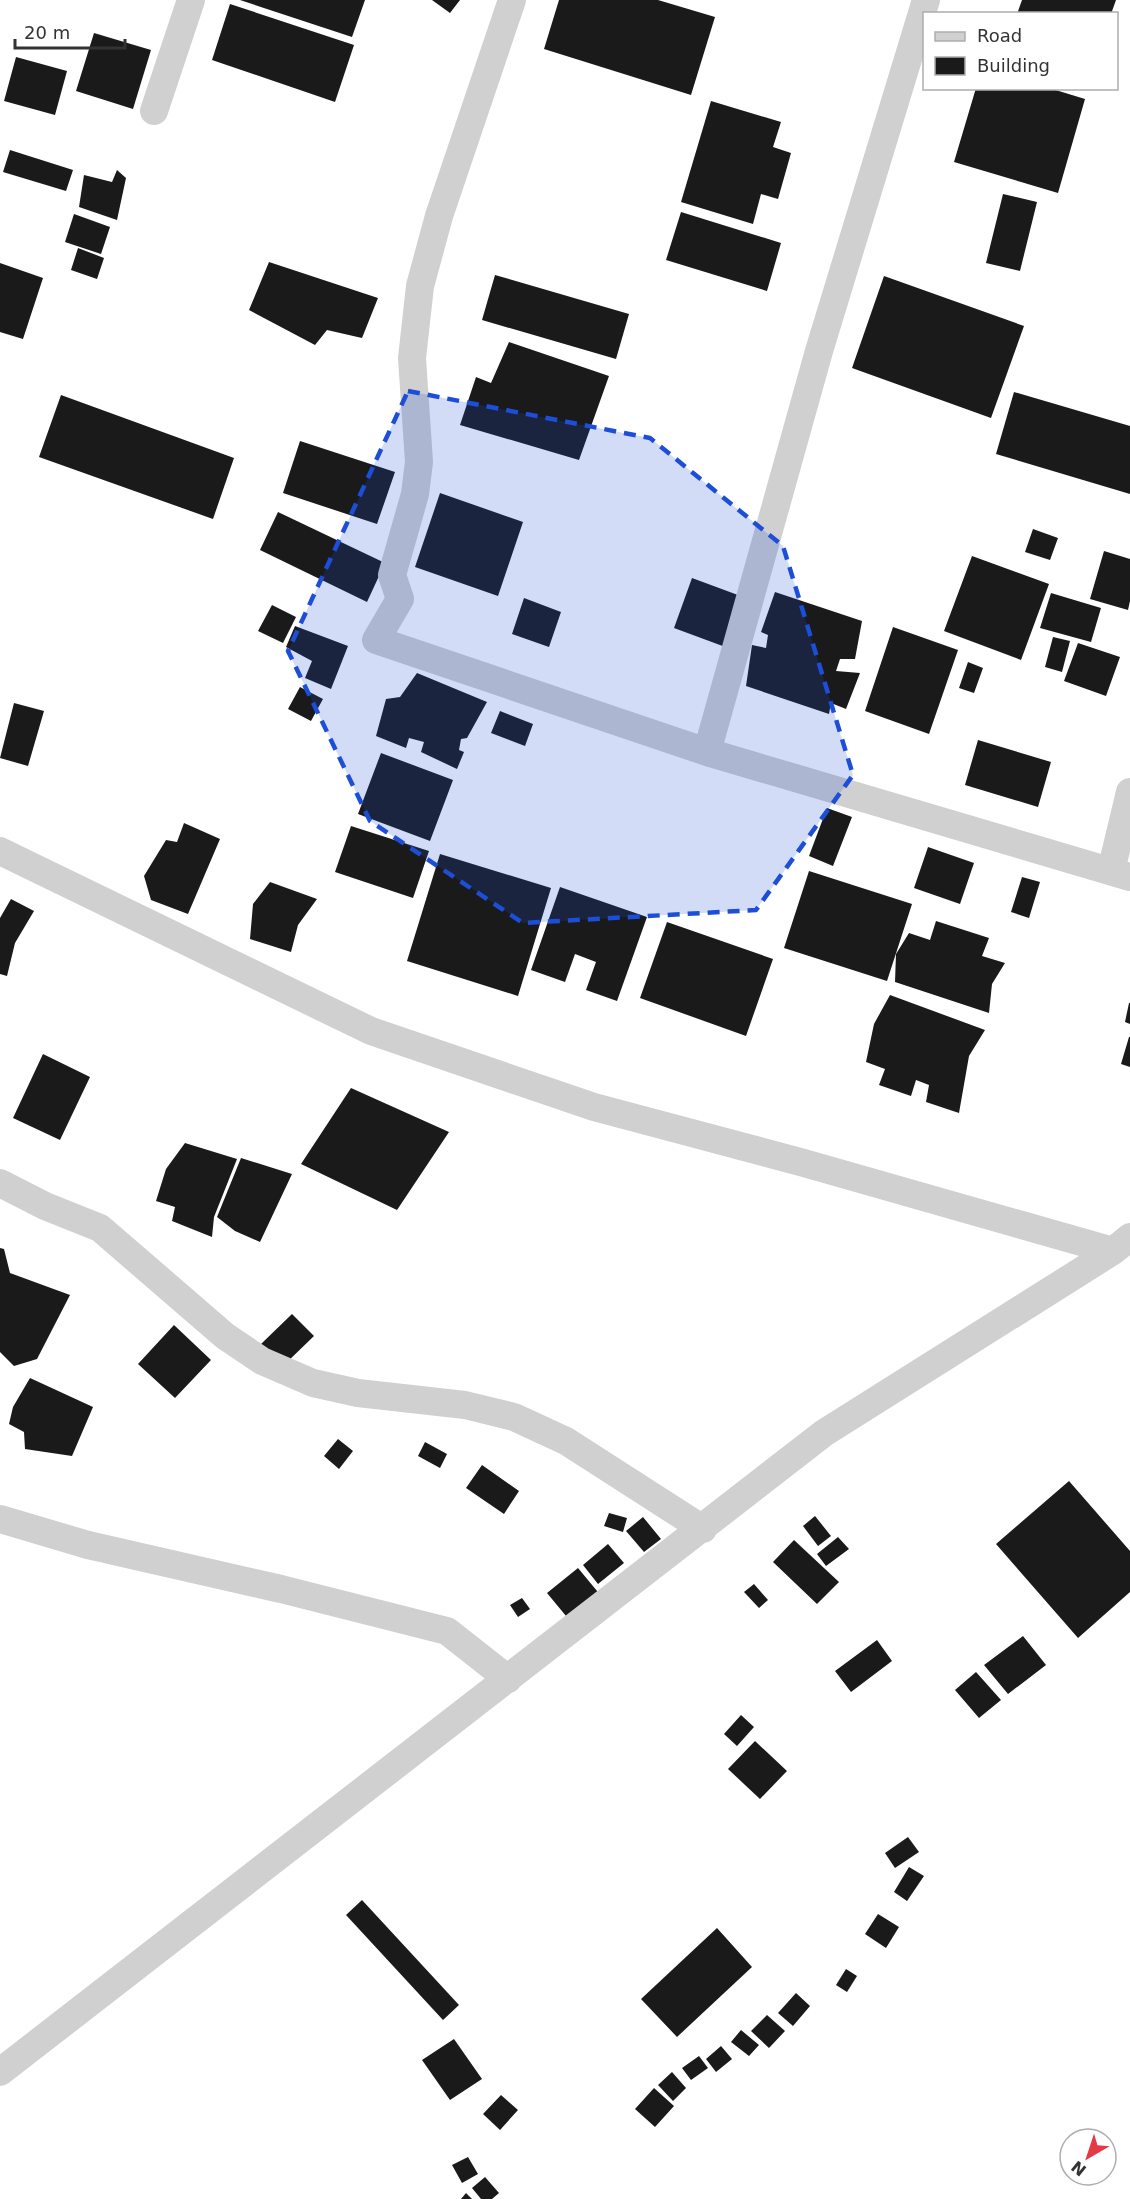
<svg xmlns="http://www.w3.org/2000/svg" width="1130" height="2199" font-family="'DejaVu Sans',sans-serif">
<rect width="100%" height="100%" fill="#fff"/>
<path fill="#1a1a1a" d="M240 0H365L352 37Z
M432 0H460L450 13Z
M559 0H658L715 17 691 95 544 49Z
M1022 0H1116L1111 14H1017Z
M230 4 354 45 335 102 212 60Z
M94 33 151 50 133 109 76 91Z
M16 57 67 71 55 115 4 101Z
M976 88H1049L1085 99 1058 193 954 162Z
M711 101 781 122 773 147 791 153 778 199 761 194 753 224 681 202Z
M10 150 73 170 66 191 3 172Z
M117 170 126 178 117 220 79 207 84 175 112 182Z
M1003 194 1037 202 1020 271 986 263Z
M681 212 781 243 767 291 666 260Z
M74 214 110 227 101 254 65 242Z
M78 248 104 258 97 279 71 270Z
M269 262 378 298 362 338 327 330 315 345 249 310Z
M0 263 43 278 23 339 0 332Z
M495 275 629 314 616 359 482 320Z
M884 276 1024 326 991 418 852 368Z
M509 342 609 376 579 460 460 425 476 377 491 383Z
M1014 392 1130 426V494L996 454Z
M61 395 234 458 213 519 39 457Z
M300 441 395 472 377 524 283 493Z
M440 493 523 522 498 596 415 567Z
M278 512 385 563 367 602 260 550Z
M1033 529 1058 538 1050 560 1025 552Z
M1104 551 1130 559V601L1128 610 1090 599Z
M972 556 1049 584 1021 660 944 631Z
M692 578 746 598 728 648 674 628Z
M775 592 862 621 855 659H840L836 671 860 673 846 709 831 703 829 714 746 686 752 645 766 648 768 635 761 632Z
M1051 593 1101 608 1091 642 1040 628Z
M524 598 561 612 549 647 512 634Z
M272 605 296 617 283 643 258 631Z
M295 626 348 646 331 689 305 678 312 661 286 647Z
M893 627 958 650 929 734 865 711Z
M1053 637 1070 641 1062 672 1045 667Z
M1078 643 1120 657 1106 696 1064 681Z
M968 662 983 668 974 693 959 688Z
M417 673 487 702 467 738 461 739 459 750 464 752 457 769 421 752 424 742 409 738 406 748 376 736 386 699 400 697Z
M300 687 323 699 311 721 288 709Z
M14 703 44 711 28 766 0 758Z
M500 711 533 724 525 746 491 733Z
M978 740 1051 762 1038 807 965 785Z
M381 753 453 780 430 841 358 814Z
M827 808 852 817 833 866 809 856Z
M184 823 220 839 188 914 151 900 144 876 166 840 177 842Z
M351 826 429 851 413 898 335 872Z
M928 847 974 863 960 904 914 888Z
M440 854 551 888 518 996 407 961Z
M809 871 912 904 887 981 784 948Z
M1022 877 1040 882 1029 918 1011 912Z
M270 882 317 899 298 925 291 952 250 939 253 904Z
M560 887 647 917 617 1001 586 990 596 962 575 954 565 982 531 970Z
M11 899 34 911 15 943 7 976 0 974V918Z
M936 921 989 938 982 956 1005 963 992 984 989 1013 895 982 896 954 909 933 930 940Z
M667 922 773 959 746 1036 640 998Z
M890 995 985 1030 969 1056 959 1113 926 1102 929 1085 916 1080 911 1096 879 1085 885 1069 866 1062 874 1024Z
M1129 1003H1130V1024L1125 1022Z
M1129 1037H1130V1067L1121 1064Z
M43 1054 90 1077 60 1140 13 1118Z
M351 1088 449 1132 397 1210 301 1164Z
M185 1143 237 1159 214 1217 212 1237 172 1221 175 1207 156 1201 166 1169Z
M241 1158 292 1174 260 1242 235 1231 217 1217Z
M0 1248 4 1249 10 1273 70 1295 37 1359 14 1366 0 1352Z
M292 1314 314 1336 283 1366 261 1344Z
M174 1325 211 1360 175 1398 138 1364Z
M30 1378 93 1407 72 1456 25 1449 24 1432 9 1424 13 1407Z
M338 1439 353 1451 339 1469 324 1456Z
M425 1442 447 1454 440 1468 418 1456Z
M482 1465 519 1491 504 1514 466 1488Z
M1069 1481 1130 1551V1592L1078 1638 996 1544Z
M609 1513 627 1518 623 1532 604 1526Z
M815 1516 831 1536 818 1546 803 1526Z
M643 1517 661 1539 644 1552 626 1531Z
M838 1537 849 1549 826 1566 817 1554Z
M794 1540 839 1582 817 1604 773 1562Z
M608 1544 624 1563 598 1584 583 1565Z
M578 1568 602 1597 571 1622 547 1593Z
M754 1584 768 1600 759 1608 744 1592Z
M522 1598 530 1609 518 1617 510 1605Z
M1023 1636 1046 1665 1008 1694 984 1665Z
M877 1640 892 1661 851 1692 835 1671Z
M976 1672 1001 1700 979 1718 955 1690Z
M741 1715 754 1727 737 1746 724 1734Z
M755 1741 787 1771 760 1799 728 1769Z
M908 1837 919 1852 895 1868 885 1853Z
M909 1867 924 1876 907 1901 894 1892Z
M362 1900 459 2005 443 2020 346 1915Z
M878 1914 899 1927 886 1948 865 1934Z
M717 1928 752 1967 677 2037 641 1999Z
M846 1969 857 1976 847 1992 836 1985Z
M796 1993 810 2006 793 2026 778 2013Z
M767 2015 785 2031 769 2048 751 2031Z
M741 2030 759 2045 749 2056 731 2042Z
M454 2039 482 2079 450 2100 422 2060Z
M721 2046 732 2059 716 2072 706 2059Z
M699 2056 708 2068 691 2080 682 2068Z
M672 2072 686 2088 673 2101 658 2085Z
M654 2088 674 2106 655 2127 635 2109Z
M501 2095 518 2110 500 2130 483 2114Z
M468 2157 478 2174 462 2183 452 2165Z
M485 2177 499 2193 492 2199H481L472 2188Z
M466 2193 472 2199H461Z"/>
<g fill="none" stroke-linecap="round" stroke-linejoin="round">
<path stroke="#d0d0d0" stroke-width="28" d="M512 0 439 216 420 286 412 358 419 462 415 494 392 575 400 599 376 640 707 752 1130 877
M154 111 191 0
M707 752 819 351 926 0
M0 851 371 1031 594 1107 804 1163 1113 1251
M1111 871 1130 792
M0 1183 45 1206 100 1228 225 1336 262 1361 313 1383 358 1393 465 1405 514 1417 566 1441 703 1529
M0 1519 88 1545 281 1589 447 1631 508 1679
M0 2072 824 1433 1113 1251 1130 1237"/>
</g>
<path fill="#1d4ed8" fill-opacity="0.2" stroke="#1d4ed8" stroke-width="4.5" stroke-dasharray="12 8" stroke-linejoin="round" d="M408 391 650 438 783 546 853 775 756 910 523 923 370 821 288 651Z"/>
<rect x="923" y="12" width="195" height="78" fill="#ffffff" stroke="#adadad" stroke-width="1.5"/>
<rect x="935" y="32" width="30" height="9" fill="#d0d0d0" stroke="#adadad" stroke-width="1.5"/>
<text x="977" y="42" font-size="18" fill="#333333">Road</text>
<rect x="935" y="57" width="30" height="18" fill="#1a1a1a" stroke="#adadad" stroke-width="1.5"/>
<text x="977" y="72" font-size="18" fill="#333333">Building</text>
<g transform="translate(1088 2157) rotate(219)"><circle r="28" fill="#ffffff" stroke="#adadad" stroke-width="1.5"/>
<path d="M0-4.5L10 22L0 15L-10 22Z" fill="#e63946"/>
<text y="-9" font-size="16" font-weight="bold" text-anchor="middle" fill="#333333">N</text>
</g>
<path d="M15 39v9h110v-9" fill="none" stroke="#333333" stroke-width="3"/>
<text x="24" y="39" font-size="18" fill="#333333" stroke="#ffffff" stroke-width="4.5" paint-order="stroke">20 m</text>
</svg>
